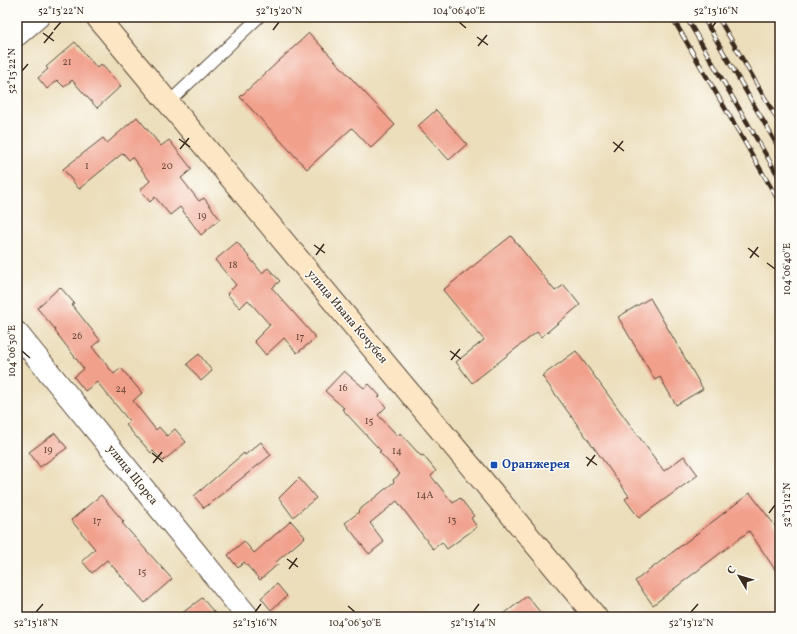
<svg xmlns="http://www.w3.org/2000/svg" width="797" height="634" font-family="Vollkorn,serif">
<rect width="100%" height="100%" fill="#fdfcf7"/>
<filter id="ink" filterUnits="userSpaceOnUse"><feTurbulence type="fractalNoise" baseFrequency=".025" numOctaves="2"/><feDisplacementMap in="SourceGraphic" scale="8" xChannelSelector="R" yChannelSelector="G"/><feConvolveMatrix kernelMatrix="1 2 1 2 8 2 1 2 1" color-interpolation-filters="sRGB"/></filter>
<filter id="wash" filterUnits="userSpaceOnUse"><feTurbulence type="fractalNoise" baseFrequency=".012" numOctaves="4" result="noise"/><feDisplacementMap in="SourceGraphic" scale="16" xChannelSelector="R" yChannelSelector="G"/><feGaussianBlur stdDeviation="0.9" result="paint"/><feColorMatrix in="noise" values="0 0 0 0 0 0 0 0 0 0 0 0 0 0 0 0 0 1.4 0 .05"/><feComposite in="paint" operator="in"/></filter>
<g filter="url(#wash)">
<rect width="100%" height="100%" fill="#ecdebb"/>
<g id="blocks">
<path fill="#f1a08c" d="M309 33 395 125 371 148 352 128 307 169 240 97Z
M75 42 97 68 101 64 121 86 97 108 72 80 64 87 57 80 47 89 38 78 48 69 46 67Z
M436 110 467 144 449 160 418 126Z
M137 117 161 146 169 140 192 169 181 178 199 201 204 198 220 219 201 235 180 207 170 215 155 197 150 202 140 190 150 181 132 157 129 160 123 153 79 189 63 169 103 138 107 143Z
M511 236 555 291 564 285 580 305 541 337 537 332 472 383 456 362 484 340 443 290Z
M237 242 262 273 268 268 280 281 272 288 316 338 297 353 284 338 266 355 254 341 270 325 248 300 240 308 227 294 236 285 215 260Z
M60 287 74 303 72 305 100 340 92 347 114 374 121 368 142 393 133 401 156 430 159 427 167 436 175 429 186 442 163 461 153 451 151 453 138 438H137L126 425 130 422 97 382 85 391 74 377 84 369 55 331 56 330 37 308Z
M650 298 703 389 676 405 660 377 655 380 618 317Z
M576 351 664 471 684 456 698 475 639 518 625 499 629 496 542 376Z
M199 354 212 371 201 381 187 364Z
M344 371 364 388 369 384 380 396 378 398 386 407 378 415 398 436 400 433 421 456 423 455 436 471 431 476 453 503 460 498 474 516 471 518 477 527 447 549 442 542 433 549 397 501 370 523 384 542 369 554 345 523 359 512 358 511 394 482 393 480 400 474 379 452 381 451 342 409 344 408 325 391Z
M55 433 67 448 40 467 29 452Z
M261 442 271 455 204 508 194 496 244 453 245 455Z
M299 478 316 498 293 517 279 498Z
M750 493 780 532V577L749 531 653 605 635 581Z
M101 495 124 522 122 523 172 579 145 603 107 560 92 573 82 561 95 549 71 520Z
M291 521 305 537 276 562 278 564 260 580 244 562 238 568 228 555 244 541 254 553Z
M277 584 287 596 271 610 261 598Z
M527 596 544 617H500Z
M202 598 218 617H177Z"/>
</g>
</g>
<g filter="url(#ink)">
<use href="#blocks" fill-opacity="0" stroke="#564536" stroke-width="1"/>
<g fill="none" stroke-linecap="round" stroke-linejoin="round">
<defs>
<path id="lane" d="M168 103 259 17"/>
<path id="street" d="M17 35 38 17
M17 333 248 617"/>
<path id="secondary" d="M97 17 596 617"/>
</defs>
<use href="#lane" stroke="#564536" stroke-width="13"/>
<use href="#street" stroke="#564536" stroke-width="24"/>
<use href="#secondary" stroke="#564536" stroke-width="24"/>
<use href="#lane" stroke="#fff" stroke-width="11"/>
<use href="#street" stroke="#fff" stroke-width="22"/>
<use href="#secondary" stroke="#fce6c4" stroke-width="22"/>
<defs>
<path id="rail" d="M672 17 780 203
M686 17 780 179
M703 17 780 150
M718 17 780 124"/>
</defs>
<use href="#rail" stroke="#3b2a1e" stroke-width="4.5"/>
<use href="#rail" stroke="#fdfcf7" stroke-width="3" stroke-dasharray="9" stroke-linecap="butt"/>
</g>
</g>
<path fill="none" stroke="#3b2a1e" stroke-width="1.5" d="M459 22 466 28M54 30 61 22M273 30 279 22M710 30 716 22M43 33 54 41M477 37 488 45M44 43 53 32M478 46 487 35M22 71 28 64M179 139 190 147M613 142 624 151M180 149 189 138M614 152 623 141M314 245 325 253M748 248 759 257M316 255 324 244M750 258 758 247M767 263 775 269M22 351 30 358M450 351 461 359M451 360 460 349M152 453 163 462M586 457 597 465M153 463 162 452M587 466 595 455M769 513 775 505M287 559 298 567M289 569 297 558M348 606 355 612M36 612 43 604M255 612 261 604M473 612 479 604M691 612 698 604"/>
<rect fill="#1a4fb4" stroke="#fdfcf7" stroke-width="1.5" x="490" y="461" width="8" height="8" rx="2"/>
<g text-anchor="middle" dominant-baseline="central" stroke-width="3" stroke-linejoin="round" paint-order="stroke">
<g font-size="10" fill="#68483a">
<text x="67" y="62">21</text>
<text x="87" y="166">1</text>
<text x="167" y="166">20</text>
<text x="202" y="216">19</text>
<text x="233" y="265">18</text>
<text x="77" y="336">26</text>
<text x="300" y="337">17</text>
<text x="343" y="388">16</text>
<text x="121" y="389">24</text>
<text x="369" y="421">15</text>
<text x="48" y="450">19</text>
<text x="397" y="451">14</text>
<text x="425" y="495">14А</text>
<text x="452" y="520">13</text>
<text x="97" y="521">17</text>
<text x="142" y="572">15</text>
</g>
<g font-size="12" fill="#3b2a1e" stroke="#fdfcf7">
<text transform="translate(347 317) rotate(50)">улица Ивана Кочубея</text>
<text transform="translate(132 475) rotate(51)">улица Щорса</text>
</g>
<g font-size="12" font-weight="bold" fill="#164399" stroke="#fdfcf7" text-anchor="start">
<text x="502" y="465">Оранжерея</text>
</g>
</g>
<rect width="797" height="634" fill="none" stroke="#fdfcf7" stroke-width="44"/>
<g transform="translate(739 576) rotate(308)" stroke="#fdfcf7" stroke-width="3" paint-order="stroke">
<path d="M0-3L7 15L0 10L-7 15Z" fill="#3b2a1e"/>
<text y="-6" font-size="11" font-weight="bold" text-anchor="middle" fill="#3b2a1e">С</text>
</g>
<rect x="22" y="22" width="753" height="590" fill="none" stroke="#3b2a1e" stroke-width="1.5"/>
<g font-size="10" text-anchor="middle" fill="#3b2a1e">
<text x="61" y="14">52°13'22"N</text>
<text x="279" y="14">52°13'20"N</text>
<text x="459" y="14">104°06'40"E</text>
<text x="716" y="14">52°13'16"N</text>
<text transform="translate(11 71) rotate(-90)" y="4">52°13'22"N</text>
<text transform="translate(786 269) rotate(-90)" y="4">104°06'40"E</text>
<text transform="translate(11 351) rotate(-90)" y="4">104°06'30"E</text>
<text transform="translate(786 505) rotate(-90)" y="4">52°13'12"N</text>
<text x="36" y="626">52°13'18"N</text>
<text x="255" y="626">52°13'16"N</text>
<text x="355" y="626">104°06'30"E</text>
<text x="473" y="626">52°13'14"N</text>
<text x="691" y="626">52°13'12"N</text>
</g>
</svg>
